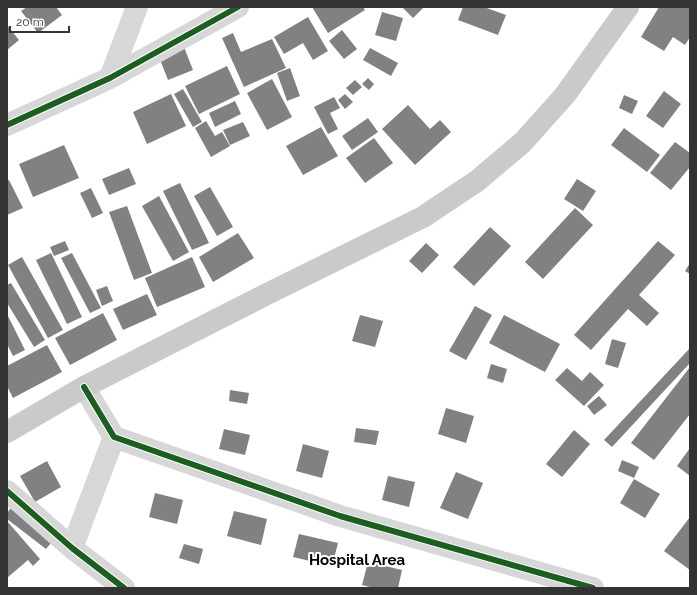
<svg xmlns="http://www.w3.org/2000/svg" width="697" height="595" font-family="Raleway,sans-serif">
<rect width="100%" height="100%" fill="#fff"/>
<path fill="#818181" d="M27 7H56L62 15 38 33 21 11Z
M312 7H363L365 10 328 33Z
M402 7H424L413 18Z
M463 7H484L506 15 498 35 458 20Z
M659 7H690V37L685 45 673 37 664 51 641 37Z
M382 12 403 18 396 41 375 35Z
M308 17 328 51 313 60 303 43 284 54 274 37Z
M7 25 19 40 7 50Z
M342 30 357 49 344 59 329 41Z
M233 33 241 52 272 39 286 68 244 87 222 38Z
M182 42 193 70 168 80 157 52Z
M370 48 398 63 391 76 363 60Z
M227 66 240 94 199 114 185 86Z
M290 68 300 96 287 101 277 73Z
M368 78 374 84 369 90 362 84Z
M272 79 292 117 267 130 247 93Z
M355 80 362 87 353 95 346 88Z
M183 89 202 122 193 127 174 94Z
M664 91 681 104 663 128 646 116Z
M171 94 186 126 147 144 133 112Z
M345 94 353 102 345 109 338 100Z
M624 95 638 101 632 114 619 108Z
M334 97 340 108 330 113 338 129 328 134 314 107Z
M235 101 241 114 215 127 209 113Z
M408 105 430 129 440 120 451 132 415 165 382 129Z
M368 118 378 132 352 150 342 136Z
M206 121 215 136 222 132 230 146 211 157 195 128Z
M243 122 250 136 230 145 223 130Z
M321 127 338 156 303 175 286 146Z
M624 128 660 155 647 172 611 145Z
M374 138 393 163 365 183 346 158Z
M675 142 690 153V167L671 190 650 173Z
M64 145 79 178 33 197 19 164Z
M129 168 136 184 109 195 102 179Z
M577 179 596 191 583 211 564 199Z
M9 180 23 208 7 215V181Z
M180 183 209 243 192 250 163 191Z
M210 187 233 227 217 236 194 196Z
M91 188 103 213 92 218 80 193Z
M159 196 189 252 173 261 142 206Z
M127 206 152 273 134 280 109 212Z
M575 208 593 225 543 279 525 262Z
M490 227 511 246 474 286 453 267Z
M238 233 254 258 213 282 199 257Z
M65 241 69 250 54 256 50 247Z
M658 241 675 255 639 295 659 313 647 326 628 309 591 350 574 335Z
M426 243 439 255 422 273 409 261Z
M51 253 82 317 67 324 36 260Z
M72 253 101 308 90 313 61 258Z
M22 257 63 330 48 338 8 265Z
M192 257 205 287 157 307 145 278Z
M690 263V274L685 271Z
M11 283 45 340 34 347 7 303V285Z
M107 286 113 301 102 306 96 290Z
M147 294 157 315 123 330 113 309Z
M475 306 492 315 466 360 449 351Z
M103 313 117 340 70 365 55 338Z
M7 314 25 350 13 356 7 344Z
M360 315 383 321 375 347 352 341Z
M504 315 560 344 545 372 489 343Z
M612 339 626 343 618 368 605 364Z
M47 345 62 372 13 398 7 386V366Z
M690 348V363L612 447 604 440Z
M491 364 507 369 503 383 487 378Z
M690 367V414L654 460 631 443Z
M567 368 582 381 590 372 604 385 584 406 555 380Z
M230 390 249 393 247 404 229 401Z
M599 396 607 405 594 415 587 406Z
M446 408 474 416 466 443 438 434Z
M356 428 379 431 376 445 354 442Z
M224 429 250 435 245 455 219 449Z
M574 430 590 444 562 477 546 464Z
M303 444 329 451 322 478 296 471Z
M690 448V476L677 466Z
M622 460 639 467 634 478 618 471Z
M47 461 61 487 35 502 20 476Z
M456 472 483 483 468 519 440 508Z
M388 476 415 482 409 507 382 500Z
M634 479 660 494 645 518 620 503Z
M155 493 183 500 177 524 149 517Z
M13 505 56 537 46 549 7 519V513Z
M234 511 267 519 261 545 227 536Z
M690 517V570L664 551Z
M7 521 40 559 33 566 28 560 7 578Z
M299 534 338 543 332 566 293 557Z
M184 544 203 549 199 564 179 558Z
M368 562 402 570 398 588H374L362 585Z"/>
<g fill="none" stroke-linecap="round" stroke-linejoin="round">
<path stroke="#d7d7d7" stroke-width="22" d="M110 78 137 7
M7 125 110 78 238 7
M84 387 114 437 340 516 593 588
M7 491 72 548 124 588
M72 548 114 437"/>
<path stroke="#cacaca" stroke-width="22" d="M7 432 84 387 267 294 423 217 477 181 523 142 565 95 628 7"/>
<defs>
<path id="cycleway" d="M7 125 110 78 238 7
M84 387 114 437 340 516 593 588
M7 491 72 548 124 588"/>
</defs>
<use href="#cycleway" stroke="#fff" stroke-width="8"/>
<use href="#cycleway" stroke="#1b5e20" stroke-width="6"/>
</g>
<g text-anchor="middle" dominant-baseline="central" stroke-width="4" stroke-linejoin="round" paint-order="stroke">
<g font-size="15" font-weight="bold" fill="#000" stroke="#fff">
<text x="357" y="560">Hospital Area</text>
</g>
</g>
<rect width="697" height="595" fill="none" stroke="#333333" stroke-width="16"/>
<path d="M10 26v6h59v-6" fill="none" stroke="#333333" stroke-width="2"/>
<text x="16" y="26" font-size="12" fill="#333333" stroke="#ffffff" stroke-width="3" paint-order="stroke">20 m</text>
</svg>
